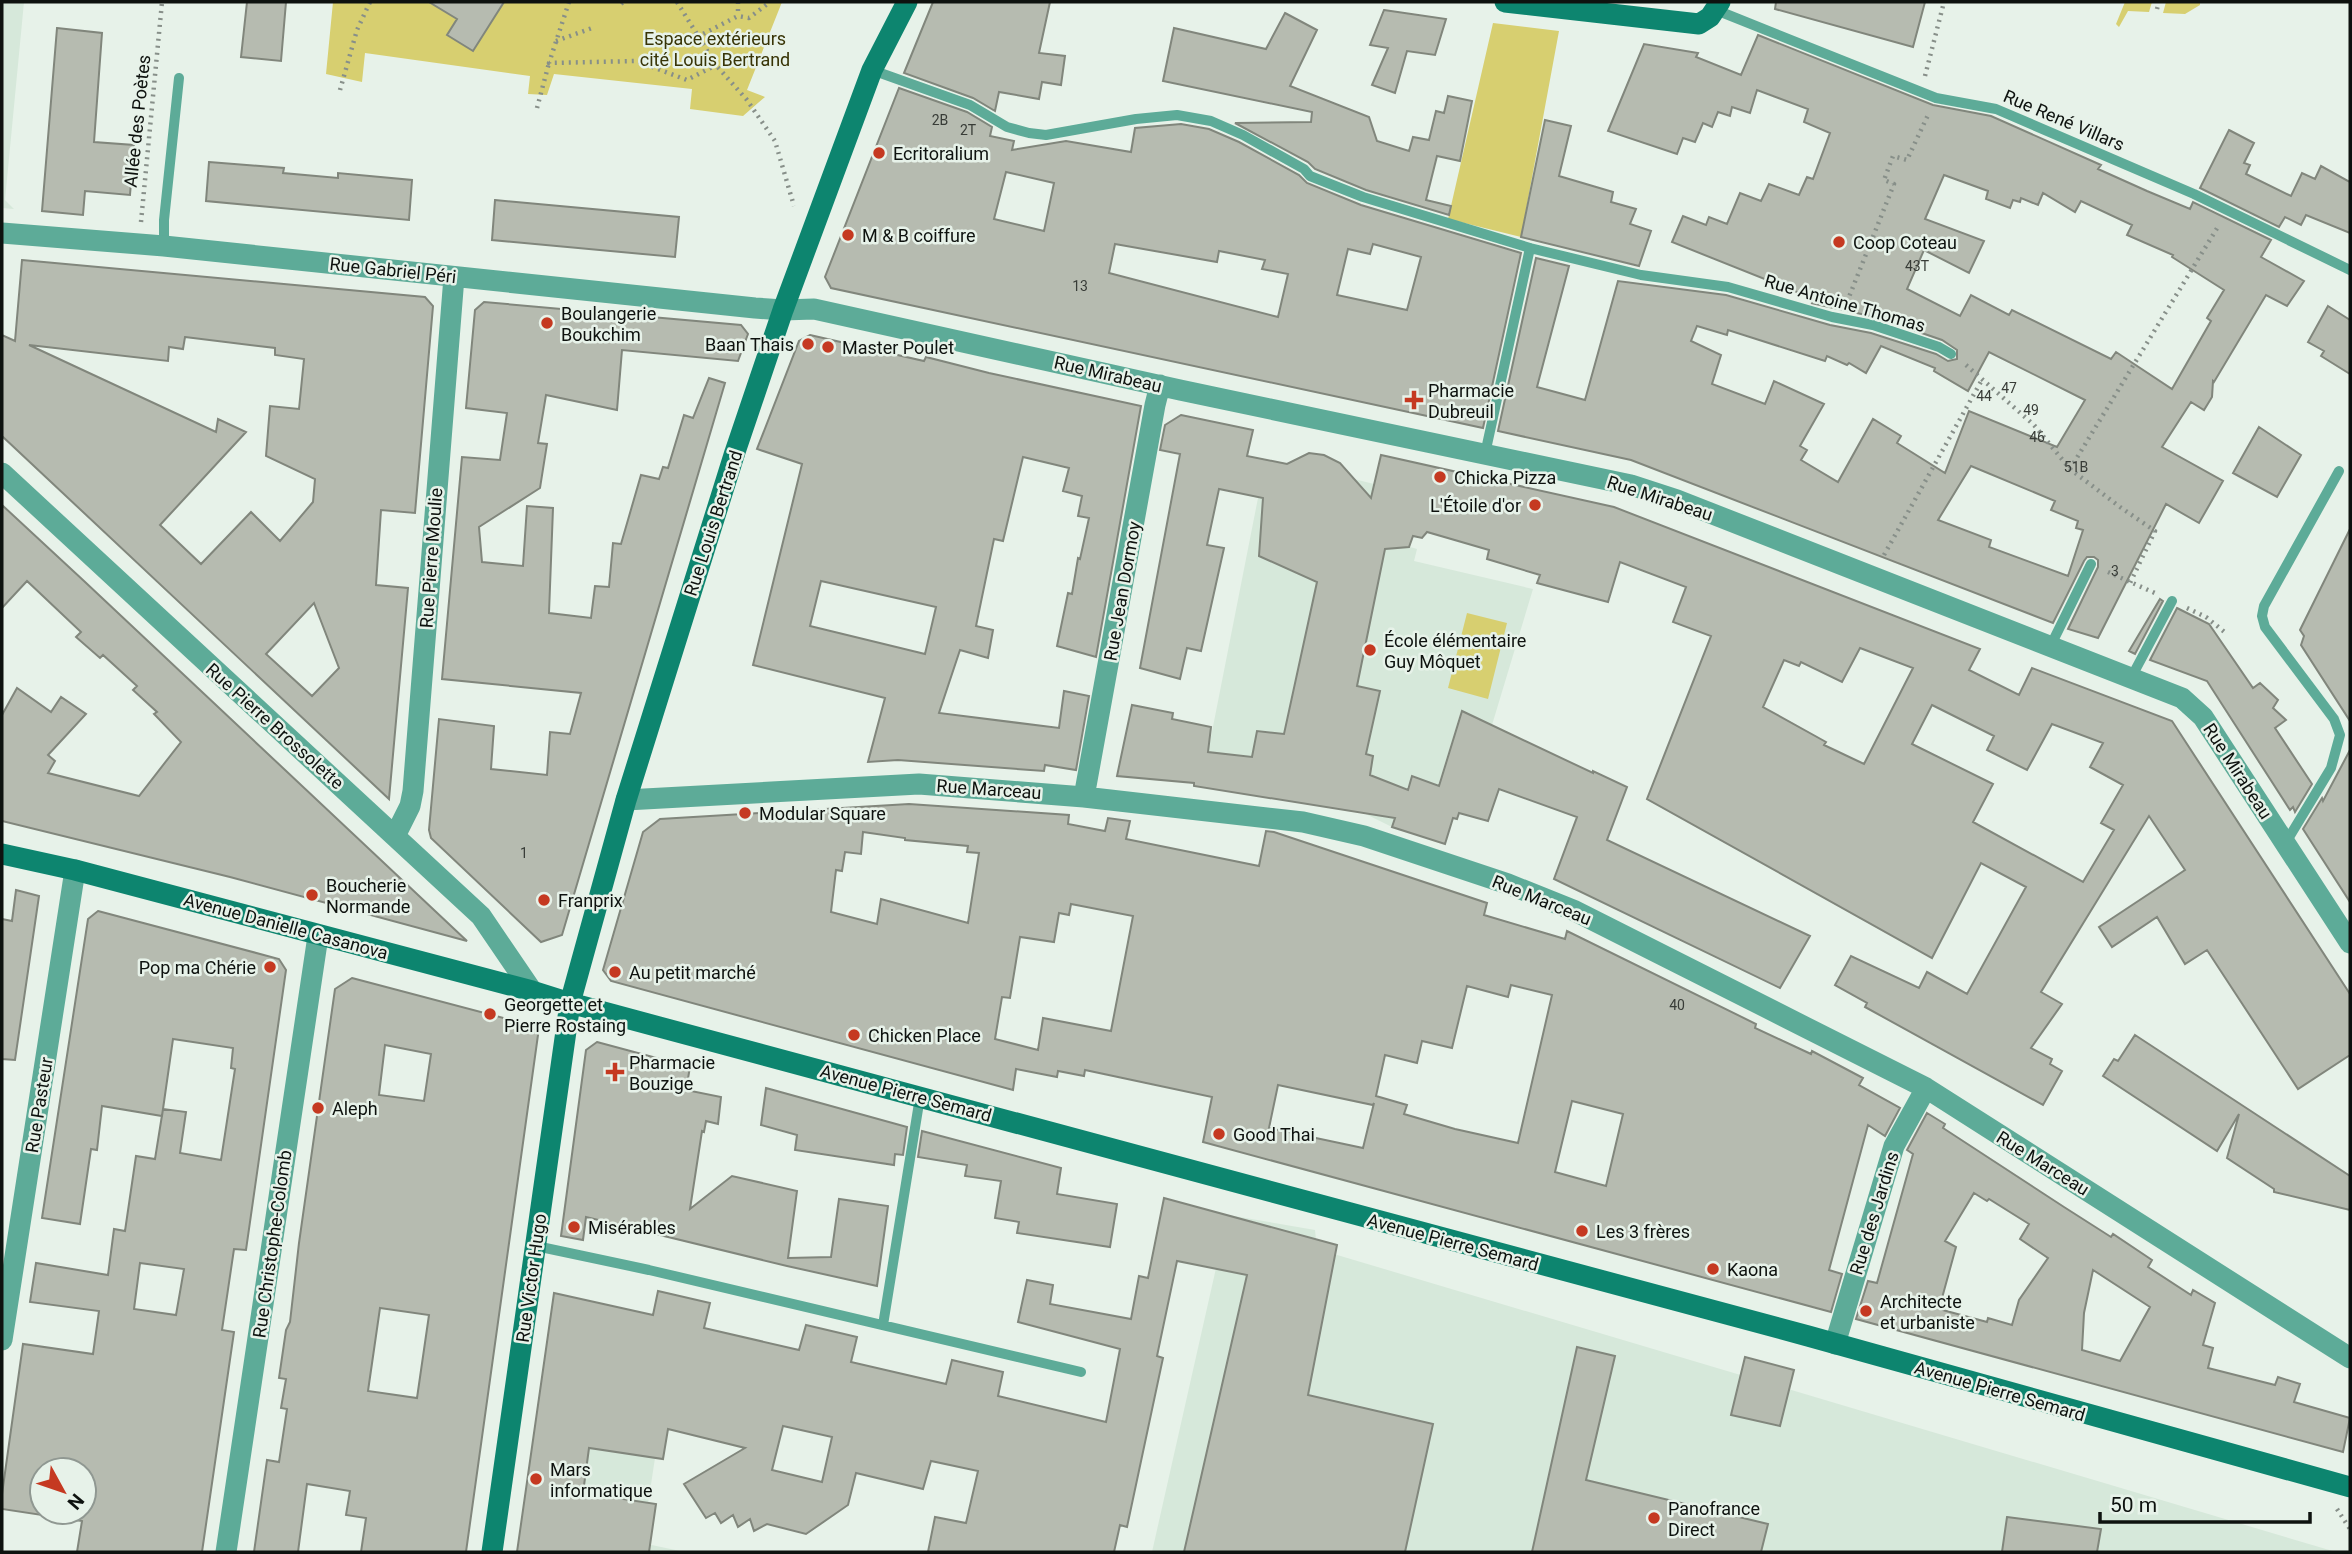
<svg xmlns="http://www.w3.org/2000/svg" width="2352" height="1554" font-family="Roboto,sans-serif">
<rect width="100%" height="100%" fill="#e7f2e9"/>
<path fill="#d6e8da" d="M2 2H24L5 200 14 209 2 208Z
M1324 455 1340 463 1354 479 1374 484 1381 455 1431 468 1410 547 1417 549 1414 561 1533 589 1492 725 1461 711 1438 786 1412 776 1392 827 1250 757 1208 752 1258 498 1240 493 1247 456 1287 464 1304 457Z
M1228 1215 1315 1230 1317 1249 2336 1552H1152Z
M552 1385 663 1406 642 1543 685 1552H531Z"/>
<path fill="#d7cf70" d="M333 2H782L747 90 765 97 743 116 690 109 692 89 554 74 547 95 528 94 530 76 365 53 362 82 326 74Z
M2125 2H2152L2149 12 2128 11 2119 27 2116 24Z
M2166 2H2200V5L2185 14 2163 13Z
M1493 23 1559 31 1521 237 1448 219Z
M1467 613 1507 623 1488 699 1448 688Z"/>
<path fill="#b6bbb0" stroke="#81867c" stroke-width="2" fill-rule="evenodd" d="M247 2H286L281 61 241 57Z
M429 2H504L473 51 447 35 457 19Z
M933 2H1050L1039 53 1065 56 1061 85 1042 82 1039 99 999 92 995 111 973 98 904 73Z
M1776 2H1925L1913 47 1775 9Z
M1384 10 1446 19 1435 55 1407 51 1395 93 1372 85 1388 48 1370 45Z
M1285 13 1317 30 1290 86 1369 117 1377 141 1409 151 1413 137 1429 140 1436 111 1444 113 1448 96 1472 101 1460 161 1437 156 1426 200 1451 206 1449 215 1366 190 1315 169 1308 162 1235 123 1311 122 1312 112 1163 81 1174 28 1266 49Z
M57 28 102 33 94 142 134 145 130 195 85 191 83 215 42 211Z
M1758 35 1933 105 1991 116 2101 165 2098 169 2147 191 2190 209 2193 202 2271 240 2261 257 2304 281 2287 306 2266 295 2214 382 2213 381 2212 397 2204 410 2191 402 2162 447 2223 481 2199 523 2166 504 2098 638 2068 629 2098 567V560L2094 557H2087L2084 561 2053 623 1631 460 1498 431 1536 258 1569 266 1537 387 1585 400 1618 281 1726 295 1830 325 1871 333 1936 354 1948 361 1957 359V350L1942 340 1875 317 1811 303H1816L1817 300 1672 242 1683 216 1706 225 1709 217 1727 224 1740 193 1761 201 1769 184 1799 195 1807 177 1813 179 1830 133 1804 122 1808 109 1757 90 1750 113 1732 107 1730 116 1718 112 1712 127 1703 123 1695 142 1683 138 1677 154 1608 131 1644 44 1698 53 1696 57 1741 75ZM1944 175 1988 191 1986 199 2010 208 2013 200 2020 202 2021 198 2038 205 2043 193 2075 212 2081 201 2132 225 2127 235 2173 255 2172 257 2224 290 2207 318 2211 321 2172 389 2116 352 2111 359 2012 310 2009 315 1971 295 1960 316 1907 289 1924 250 1969 273 1984 241 1925 219ZM1697 326 1727 335 1728 330 1825 361 1827 356 1847 365 1849 363 1866 373 1881 346 1935 368 1934 371 1968 391 1989 352 2085 400 2057 447 1969 411 1945 473 1897 443 1901 436 1873 419 1838 482 1801 460 1807 450 1800 446 1824 404 1774 381 1765 404 1712 384 1721 355 1691 341ZM1971 466 2055 501 2051 510 2078 521 2076 528 2083 530 2068 576 1989 547 1991 540 1938 520Z
M899 88 967 112 992 127 990 136 1014 141 1012 150 1066 141 1131 152 1135 128 1181 124 1209 129 1239 142 1299 175 1307 183 1361 205 1521 253 1483 428 831 288 825 277ZM1006 172 1054 183 1044 231 994 219ZM1115 244 1217 262 1219 251 1265 260 1262 269 1288 274 1278 317 1109 273ZM1373 244 1421 257 1407 310 1337 295 1348 249 1370 254Z
M1545 120 1571 126 1559 176 1613 192 1611 202 1636 209 1630 224 1651 231 1639 266 1521 237Z
M2229 130 2254 143 2244 163 2250 165 2246 174 2291 196 2302 173 2315 179 2321 166 2350 182V233L2306 215 2301 225 2285 217 2279 227 2200 188Z
M209 162 284 168 283 173 338 178V173L412 180 409 220 206 201Z
M495 200 679 217 675 257 492 240Z
M22 260 425 297 433 306 415 513 381 510 376 585 408 588 389 799 2 436V335L15 341ZM185 337 275 348V355L304 359 299 409 270 406 266 456 315 479 313 502 280 541 251 512 201 564 160 525 246 432 218 419 216 432 29 345 168 361 169 347 183 349ZM314 603 339 668 312 696 266 654Z
M484 302 741 325 748 334 738 361 622 350 617 410 546 395 538 443 547 444 540 488 479 527 482 562 523 566 527 506 553 508 549 613 591 618 595 586 609 587 613 543 621 544 641 475 659 479 663 467 668 468 684 415 693 418 709 378 725 383 562 935 541 942 431 838 429 830 439 719 494 726 491 769 547 775 550 732 570 734 581 693 442 679 462 457 500 460 507 413 466 408 475 310Z
M2328 306 2350 320V374L2321 356 2324 351 2308 342Z
M810 335 924 361 926 357 989 373 1141 406 1096 657 1057 646 1068 593 1072 594 1078 558 1080 559 1089 518 1078 516 1082 496 1063 491 1069 468 1023 457 1003 541 994 539 976 626 993 630 988 658 960 650 939 713 1059 728 1064 691 1089 696 1076 770 1045 765 1044 771 898 760 868 762 885 698 753 665 802 464 757 449 799 341ZM821 581 936 607 925 654 810 626Z
M1181 415 1253 430 1247 456 1287 464 1309 453 1324 455 1340 463 1371 498 1381 455 1614 507 1980 649 1969 670 2019 695 2032 668 2172 721 2350 994V1055L2298 1089 2207 950 2185 964 2157 917 2112 947 2099 927 2185 870 2149 816 2041 992 2062 1004 2031 1048 2052 1059 2050 1064 2062 1071 2043 1105 1865 1007 1867 1003 1835 985 1851 956 1919 988 1927 972 1967 994 2026 887 1981 863 1932 958 1647 799 1711 636 1673 622 1686 587 1620 562 1608 602 1537 583 1540 575 1487 559 1489 550 1427 532 1422 538 1413 536 1409 547 1385 549 1357 686 1380 691 1366 754 1373 756 1370 775 1408 790 1412 776 1439 786 1462 711 1593 773V771L1627 787 1607 840 1810 936 1780 988 1554 879 1577 817 1499 789 1488 821 1459 813 1457 819 1453 818 1445 844 1392 827 1395 818 1194 786V783L1117 776 1132 705 1173 713 1172 719 1211 727 1208 752 1252 757 1257 731 1284 734 1317 582 1259 556 1263 498 1219 489 1207 545 1224 548 1201 651 1187 648 1180 679 1140 668 1180 454 1160 450 1165 425ZM1860 648 1913 668 1864 764 1824 745 1826 742 1763 707 1784 660 1799 666 1801 662 1842 682ZM1932 705 1994 736 1987 750 2027 770 2052 724 2103 743 2090 767 2123 785 2101 823 2114 830 2083 882 1973 822 1993 784 1912 744Z
M2259 427 2301 455 2277 497 2233 473Z
M2 505 84 581 467 941 230 877 2 821V715L17 688 51 712 61 697 86 714 48 755 55 761 48 773 139 796 181 742 154 714 157 712 133 690 137 686 103 655 100 658 76 637 81 632 27 581 2 608Z
M2350 529V721L2301 645 2304 636 2300 630Z
M2160 599 2163 601 2135 654 2129 651Z
M2177 608 2209 624 2253 688 2260 683 2278 700 2273 708 2286 720 2275 728 2312 784 2295 812 2293 807 2290 810 2207 681 2150 660Z
M2350 750V902L2303 829 2322 798 2323 801Z
M909 804 1069 815 1068 824 1105 831 1108 818 1130 821 1126 839 1259 866 1266 831 1274 832 1487 903 1484 915 1565 939 1567 931 1756 1024 1755 1028 1811 1054 1812 1051 1863 1078 1859 1085 1900 1108 1885 1136 1868 1125 1829 1270 1842 1274 1831 1312 1203 1142 1212 1097 1085 1070 1084 1076 1058 1071 1057 1077 1016 1069 1013 1090 611 981 603 970 643 832 660 819ZM863 832 905 838V840L968 846 967 852 979 853 968 923 881 899 877 924 831 912 836 870 842 871 845 852 861 854ZM1071 904 1133 916 1111 1031 1043 1018 1038 1050 995 1039 1002 997 1010 998 1020 937 1054 942 1059 913 1069 915ZM1511 985 1552 995 1518 1143 1455 1129 1404 1114 1407 1105 1376 1096 1385 1055 1417 1063 1422 1041 1452 1048 1467 986 1508 997ZM1278 1085 1373 1105 1374 1103 1363 1148 1269 1128ZM1572 1101 1623 1114 1606 1186 1555 1172Z
M16 890 39 896 15 1060 2 1059V919L12 921Z
M98 911 279 959 286 970 246 1250 234 1249 222 1330 234 1332 202 1552H77L82 1521 2 1509V1494L23 1344 93 1354 99 1311 30 1302 36 1263 108 1275 114 1229 125 1231 136 1156 155 1159 163 1109 162 1116 102 1106 97 1150 91 1149 80 1224 42 1218 88 919ZM173 1039 233 1048 231 1068 235 1069 221 1160 180 1153 186 1112 163 1109ZM140 1263 184 1269 176 1315 134 1309ZM42 1470H84V1512H42Z
M352 978 530 1025 538 1035 466 1552H361L366 1518 346 1515 350 1491 307 1484 298 1552H254L267 1460 279 1462 287 1409 281 1408 286 1379 279 1378 286 1330 290 1322 299 1243 335 989ZM385 1045 431 1054 424 1101 379 1095ZM380 1308 429 1315 417 1398 368 1391Z
M2135 1035 2350 1176V1210L2274 1192V1189L2227 1158 2239 1114 2217 1151 2103 1076 2114 1059 2118 1061Z
M597 1042 690 1067 686 1090 721 1097 718 1124 706 1121 704 1132 702 1131 690 1209 732 1176 797 1191 788 1258 831 1257 839 1199 888 1206 877 1286 787 1266 586 1217 583 1240 561 1236 586 1050Z
M766 1088 907 1127 903 1155 895 1154 894 1165 795 1150 797 1135 761 1125Z
M1927 1113 1945 1124 1943 1128 2064 1207 2111 1237 2113 1234 2152 1260 2148 1267 2191 1295 2193 1290 2215 1303 2203 1345 2213 1348 2208 1368 2275 1385 2278 1377 2300 1384 2294 1402 2350 1418 2343 1452 1856 1319 1868 1281 1877 1283 1913 1154 1907 1150ZM1974 1193 1987 1201 1989 1199 2029 1224 2020 1239 2048 1258 2019 1300 2012 1325 1988 1318 1987 1322 1939 1309 1956 1247 1945 1241ZM2093 1270 2150 1307 2120 1361 2082 1350 2084 1313Z
M922 1131 1061 1168 1057 1194 1117 1204 1110 1247 1017 1233 1019 1222 995 1218 1001 1181 965 1176 967 1165 918 1157Z
M1164 1198 1337 1245 1308 1395 1433 1424 1405 1552H1184L1247 1275 1177 1261 1157 1356 1163 1358 1127 1527 1120 1525 1114 1552H928L935 1517 966 1523 978 1471 931 1461 923 1489 856 1473 848 1505 806 1534 767 1524 754 1531 750 1519 738 1527 733 1515 721 1523 715 1513 706 1518 684 1484 745 1448 668 1429 663 1459 589 1448 583 1493 656 1504 649 1552H517L554 1293 653 1315 658 1291 710 1303 704 1328 799 1350 806 1325 857 1337 851 1362 946 1384 952 1360 1003 1372 998 1396 1106 1422 1120 1349 1018 1322 1027 1280 1053 1285 1050 1304 1131 1319 1139 1276 1148 1278ZM783 1426 832 1437 822 1482 772 1470Z
M1577 1347 1615 1356 1586 1480 1768 1524 1761 1552H1532Z
M1745 1357 1794 1370 1780 1426 1731 1415Z
M2007 1517 2101 1529 2097 1552H2002Z"/>
<g fill="none" stroke-linecap="round" stroke-linejoin="round">
<path stroke="#878f89" stroke-width="4.5" stroke-dasharray="2 5" stroke-linecap="butt" d="M569 2 549 63 637 61 687 80 716 65
M677 2 716 65 747 100 775 141 794 206
M738 2V16
M621 4 623 2
M2157 9 2159 2
M697 37 738 16 749 18 770 2
M556 41 595 27
M1925 76 1944 2
M340 90 357 30 370 2
M537 108 549 63
M141 222 162 2
M1847 302 1894 184 1884 180 1893 156 1907 160 1928 115
M1966 365 2034 425 2070 469 2120 507 2155 531 2130 583
M2070 469 2219 225
M1884 555 1983 378
M2108 572 2157 594
M2187 608 2206 617 2227 634
M2337 1509 2350 1529"/>
<path stroke="#5dab98" stroke-width="10" d="M1716 10 1936 98 1996 109 2194 194 2350 270
M872 70 970 105 1007 127 1029 133 1046 135 1136 119 1177 115 1211 121 1243 135 1304 169 1310 176 1363 197 1530 248 1641 275 1728 287 1832 317 1873 325 1939 347 1951 354
M164 246V220L179 78
M1485 454 1530 248
M2050 647 2091 564
M2131 678 2172 601
M2285 844 2331 768 2340 735 2334 719 2265 627 2262 616 2264 606 2339 471
M536 1246 649 1270 1081 1372
M883 1325 920 1097"/>
<path stroke="#5dab98" stroke-width="21" d="M2 233 164 246 755 308 783 310 814 309 1180 390 1631 485 1677 500 2182 698 2203 717 2350 943
M2 473 481 916 532 991
M1084 797 1155 405 1160 385
M626 800 919 784 1084 797 1303 822 1364 836 1508 884 1573 910 1926 1088 2350 1358
M395 836 410 806 413 791 454 277
M2 1340 75 870
M1835 1344 1894 1146 1926 1088
M226 1552 318 936"/>
<path stroke="#0d856f" stroke-width="21" d="M1505 2 1699 24 1710 17 1720 2
M2 854 75 870 532 991 570 1003 1808 1336 2350 1487
M492 1552 570 1003 626 800 735 452 783 310 872 70 907 2"/>
</g>
<g fill="#c53921" stroke="#e7f2e9" stroke-width="2.5">
<circle cx="879" cy="153" r="7"/>
<circle cx="848" cy="235" r="7"/>
<circle cx="1839" cy="242" r="7"/>
<circle cx="547" cy="323" r="7"/>
<circle cx="808" cy="344" r="7"/>
<circle cx="828" cy="347" r="7"/>
<path d="M1410.5 389.5h7v7h7v7h-7v7h-7v-7h-7v-7h7z"/>
<circle cx="1440" cy="477" r="7"/>
<circle cx="1535" cy="505" r="7"/>
<circle cx="1370" cy="650" r="7"/>
<circle cx="745" cy="813" r="7"/>
<circle cx="312" cy="895" r="7"/>
<circle cx="544" cy="900" r="7"/>
<circle cx="270" cy="967" r="7"/>
<circle cx="615" cy="972" r="7"/>
<circle cx="490" cy="1014" r="7"/>
<circle cx="854" cy="1035" r="7"/>
<path d="M611.5 1061.5h7v7h7v7h-7v7h-7v-7h-7v-7h7z"/>
<circle cx="318" cy="1108" r="7"/>
<circle cx="1219" cy="1134" r="7"/>
<circle cx="574" cy="1227" r="7"/>
<circle cx="1582" cy="1231" r="7"/>
<circle cx="1713" cy="1269" r="7"/>
<circle cx="1866" cy="1311" r="7"/>
<circle cx="536" cy="1479" r="7"/>
<circle cx="1654" cy="1518" r="7"/>
</g>
<g text-anchor="middle" dominant-baseline="central" stroke-width="5" stroke-linejoin="round" paint-order="stroke">
<g font-size="14" fill="#383c37">
<text x="940" y="120">2B</text>
<text x="968" y="130">2T</text>
<text x="1917" y="266">43T</text>
<text x="1080" y="286">13</text>
<text x="2009" y="388">47</text>
<text x="1984" y="396">44</text>
<text x="2031" y="410">49</text>
<text x="2037" y="437">46</text>
<text x="2076" y="467">51B</text>
<text x="2115" y="571">3</text>
<text x="524" y="853">1</text>
<text x="1677" y="1005">40</text>
</g>
<g font-size="18" fill="#383406" stroke="#e7f2e9">
<text x="715" y="38">Espace extérieurs<tspan x="715" dy="21">cité Louis Bertrand</tspan></text>
</g>
<g font-size="18" fill="#0e120f" stroke="#e7f2e9">
<text transform="translate(2064 120) rotate(23)">Rue René Villars</text>
<text transform="translate(137 121) rotate(-84)">Allée des Poètes</text>
<text transform="translate(393 270) rotate(6)">Rue Gabriel Péri</text>
<text transform="translate(1845 303) rotate(16)">Rue Antoine Thomas</text>
<text transform="translate(1108 374) rotate(13)">Rue Mirabeau</text>
<text transform="translate(1660 498) rotate(18)">Rue Mirabeau</text>
<text transform="translate(713 523) rotate(-72)">Rue Louis Bertrand</text>
<text transform="translate(431 558) rotate(-86)">Rue Pierre Moulie</text>
<text transform="translate(1122 591) rotate(-80)">Rue Jean Dormoy</text>
<text transform="translate(275 726) rotate(42)">Rue Pierre Brossolette</text>
<text transform="translate(2238 771) rotate(57)">Rue Mirabeau</text>
<text transform="translate(989 789) rotate(4)">Rue Marceau</text>
<text transform="translate(1542 900) rotate(22)">Rue Marceau</text>
<text transform="translate(286 926) rotate(15)">Avenue Danielle Casanova</text>
<text transform="translate(906 1093) rotate(15)">Avenue Pierre Semard</text>
<text transform="translate(39 1105) rotate(-81)">Rue Pasteur</text>
<text transform="translate(2043 1163) rotate(32)">Rue Marceau</text>
<text transform="translate(1874 1213) rotate(-73)">Rue des Jardins</text>
<text transform="translate(1453 1242) rotate(15)">Avenue Pierre Semard</text>
<text transform="translate(272 1244) rotate(-82)">Rue Christophe-Colomb</text>
<text transform="translate(531 1278) rotate(-82)">Rue Victor Hugo</text>
<text transform="translate(2000 1391) rotate(16)">Avenue Pierre Semard</text>
</g>
<g font-size="18" fill="#0e120f" stroke="#e7f2e9" text-anchor="start">
<text x="893" y="153">Ecritoralium</text>
<text x="862" y="235">M &amp; B coiffure</text>
<text x="1853" y="242">Coop Coteau</text>
<text x="561" y="313">Boulangerie<tspan x="561" dy="21">Boukchim</tspan></text>
<text x="794" y="344" text-anchor="end">Baan Thais</text>
<text x="842" y="347">Master Poulet</text>
<text x="1428" y="390">Pharmacie<tspan x="1428" dy="21">Dubreuil</tspan></text>
<text x="1454" y="477">Chicka Pizza</text>
<text x="1521" y="505" text-anchor="end">L'Étoile d'or</text>
<text x="1384" y="640">École élémentaire<tspan x="1384" dy="21">Guy Môquet</tspan></text>
<text x="759" y="813">Modular Square</text>
<text x="326" y="885">Boucherie<tspan x="326" dy="21">Normande</tspan></text>
<text x="558" y="900">Franprix</text>
<text x="256" y="967" text-anchor="end">Pop ma Chérie</text>
<text x="629" y="972">Au petit marché</text>
<text x="504" y="1004">Georgette et<tspan x="504" dy="21">Pierre Rostaing</tspan></text>
<text x="868" y="1035">Chicken Place</text>
<text x="629" y="1062">Pharmacie<tspan x="629" dy="21">Bouzige</tspan></text>
<text x="332" y="1108">Aleph</text>
<text x="1233" y="1134">Good Thai</text>
<text x="588" y="1227">Misérables</text>
<text x="1596" y="1231">Les 3 frères</text>
<text x="1727" y="1269">Kaona</text>
<text x="1880" y="1301">Architecte<tspan x="1880" dy="21">et urbaniste</tspan></text>
<text x="550" y="1469">Mars<tspan x="550" dy="21">informatique</tspan></text>
<text x="1668" y="1508">Panofrance<tspan x="1668" dy="21">Direct</tspan></text>
</g>
</g>
<rect width="2352" height="1554" fill="none" stroke="#0e120f" stroke-width="7"/>
<g transform="translate(63 1491) rotate(130)"><circle r="33" fill="#e7f2e9" stroke="#909892" stroke-width="2"/>
<path d="M0-5L12 26L0 18L-12 26Z" fill="#c53921"/>
<text y="-10" font-size="19" font-weight="bold" text-anchor="middle" fill="#0e120f">N</text>
</g>
<path d="M2100 1512v10h210v-10" fill="none" stroke="#0e120f" stroke-width="3.5"/>
<text x="2110" y="1512" font-size="21" fill="#0e120f" stroke="#e7f2e9" stroke-width="5" paint-order="stroke">50 m</text>
</svg>
